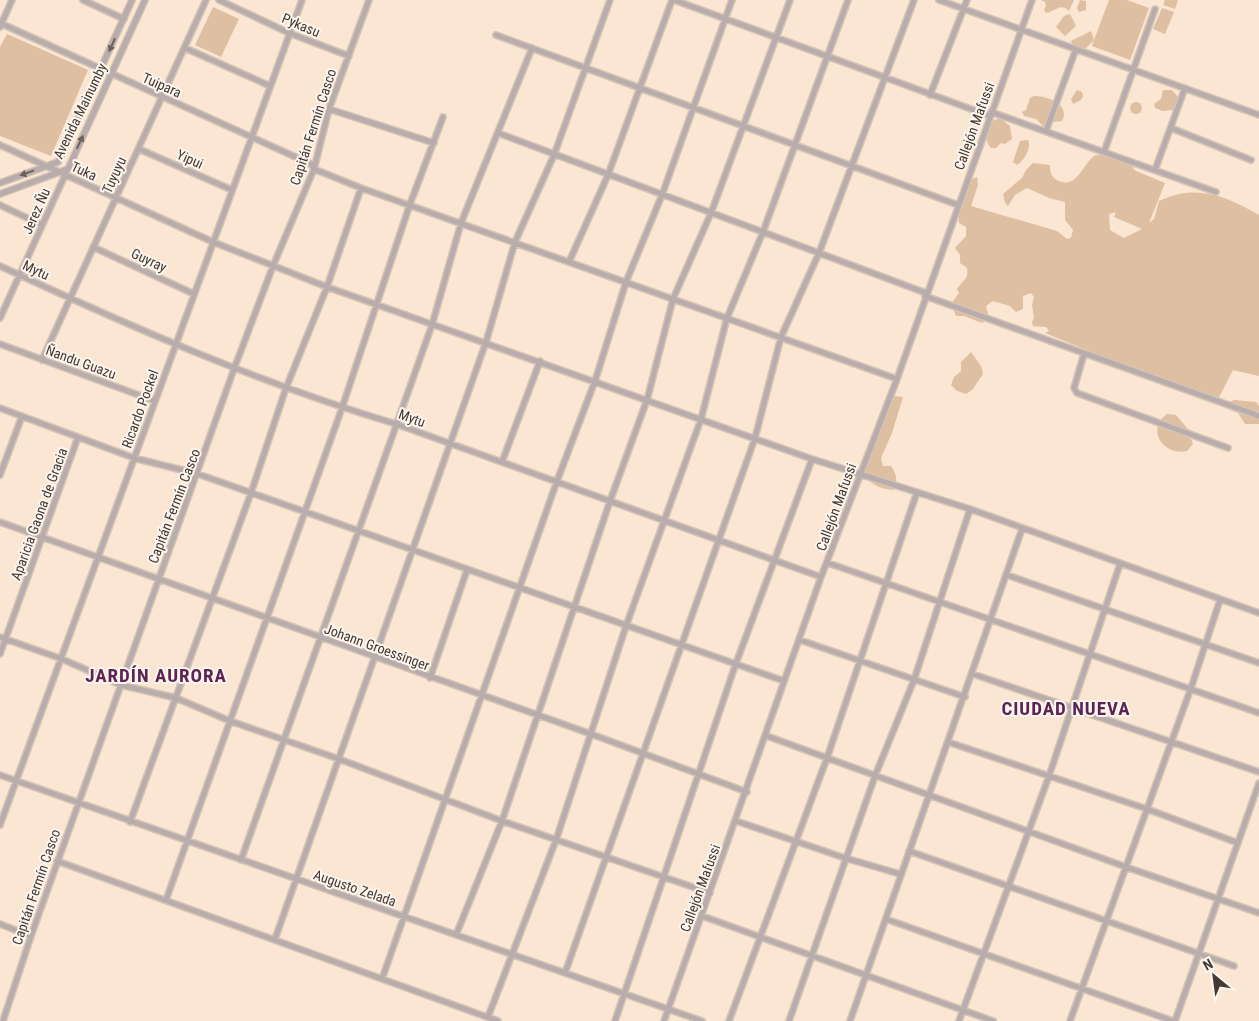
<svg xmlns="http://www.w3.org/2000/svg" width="1259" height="1021" font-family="'Roboto Condensed',sans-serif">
<rect width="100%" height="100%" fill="#fae6d3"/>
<path fill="#debfa2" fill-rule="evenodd" d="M1041 0H1074L1069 11C1060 2 1055 12 1046 13L1044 10 1046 6 1045 2Z
M1080 0 1086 1V10L1079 12 1077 8Z
M1109 0H1127L1149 8 1130 60 1092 46 1094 40 1085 49C1078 50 1074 48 1071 41L1091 31 1094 40Z
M1165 0H1178L1175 9 1163 5Z
M213 7 239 19 221 57 195 45Z
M1162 8 1174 12 1165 34 1153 29Z
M1070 14 1076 26 1065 36 1056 27 1064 16Z
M7 34 88 70 51 156 0 136V47Z
M1077 90 1082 92 1083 96 1081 100 1073 104 1071 99Z
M1163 90H1172L1180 99 1173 110 1163 111 1155 108 1154 104 1161 99Z
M1034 96C1047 96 1071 104 1062 121L1053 122 1045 128 1036 119 1024 116 1022 112 1026 110 1030 98Z
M1130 108a6 6 0 1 1 12 0a6 6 0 1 1-12 0Z
M1000 118 1010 126 1012 139 1005 144 1001 143 996 148H991C986 143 982 129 988 124 990 121 996 120 1000 118Z
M1028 140C1032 147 1024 161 1017 165L1013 162 1020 141Z
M1096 155 1114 156 1131 161 1134 170 1165 183 1149 223 1154 219 1159 201C1195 183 1227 196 1259 215V376L1233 370 1216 403 1045 333 1049 331 1046 327 1033 326 1032 322 1034 318 1032 305 1034 297 1031 293 1023 296V309L1016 312 1010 306 993 301 986 306 989 318 982 323 964 316H956L951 304 959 293 957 289C962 281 969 280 967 268L960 263V255L955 248 966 236V227L959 223 958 210 963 202 968 181 977 177 978 185 971 206 1057 231 1067 239 1071 238 1073 230 1065 220V202L1049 198 1027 188 1015 195 1008 206 1005 203 1003 194 1022 178 1026 170 1033 163 1050 165C1050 172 1051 178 1059 181 1078 189 1083 162 1096 155ZM1116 212 1114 217 1142 229 1124 238 1110 230 1109 214Z
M971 352 981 366 983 374 973 389 966 394 957 391 951 385 954 377 961 371V362Z
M893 396 903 397 892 433 881 458 883 466H891C897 475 898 481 893 490 881 489 870 484 863 474Z
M1234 400 1256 402 1259 406V424H1245L1238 413 1230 410 1226 404Z
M1167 414 1176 415 1187 428 1193 444 1187 451C1164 456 1145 430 1167 414Z"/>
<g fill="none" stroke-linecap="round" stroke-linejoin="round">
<defs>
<path id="minor" d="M83 0 124 19
M219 0 289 33 349 56
M674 0 990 116
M939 0 1259 115
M0 23 311 164 314 169 361 188 897 379
M0 27 12 0
M496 35 958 205
M185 48 270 86
M930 95 967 0
M329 109 434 143
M991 112 1216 192
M1171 128 1251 160
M1046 131 1076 49
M498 133 926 293
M0 145 213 242
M139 149 232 190
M1104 152 1155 9
M1155 170 1185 88
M0 205 42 225
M213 242 327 287 812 459 970 509 1259 613
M93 247 194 294
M569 262 608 175 672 0
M0 266C129 326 259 383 396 424L821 577
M925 296 1259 416
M0 318 66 173
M0 344 155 401
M1084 354 1074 388 1077 393 1228 448
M42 360 206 0
M0 408 134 458 198 474 784 681
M502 462 540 361
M0 475 22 416
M0 522 591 734 747 792
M828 563 1259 713
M1007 575 1259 663
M0 637 62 659 121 685 176 698 230 721 339 759 502 821 710 893
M800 640 965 697
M0 654 78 437
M973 674 1259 772
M430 678 467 570
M767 736 1126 867 1259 913
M948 742 1147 809 1238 843
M0 775 702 1021
M736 821 845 858 900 874
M130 822 251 493 286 388 327 287 361 188
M0 825 302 0
M909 851 1234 966
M241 860 432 325 461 223 532 48
M57 861 498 1021
M166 900 342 408 410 204 443 117
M702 916 993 1021
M886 919 1173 1021
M0 924 31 936
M456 935 502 821 610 501 647 400 673 299 711 213 790 0
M275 939 486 342 515 242 554 155 610 0
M565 973 755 438 781 337 819 253 914 0
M382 979 557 481 595 381 626 282 662 195 732 0
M488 1017 556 840 626 626 701 419 727 318 763 232 848 0
M3 1021 31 936 234 369 273 266 314 169 329 109 369 0
M615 1021 735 666 812 459
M664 1021 821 577 897 379 1032 0
M729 1021 827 758 917 492
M789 1021 875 776 914 680 970 509
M850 1021 1022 529
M959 1021 1049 776 1120 564
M1070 1021 1191 688 1220 600
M1175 1021 1259 783"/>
<path id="tertiary" d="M0 183 58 162 132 0
M0 194 68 169 145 0"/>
</defs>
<use href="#minor" stroke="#d5c4b3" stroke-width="8"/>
<use href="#tertiary" stroke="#d5c4b3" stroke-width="8"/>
<use href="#minor" stroke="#b9acad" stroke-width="5"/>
<use href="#tertiary" stroke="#b9acad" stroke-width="5.5"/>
</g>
<defs><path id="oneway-solid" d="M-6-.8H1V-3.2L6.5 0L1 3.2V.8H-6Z" transform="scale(1.25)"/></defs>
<g fill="#6c625d">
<use href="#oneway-solid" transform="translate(112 45) rotate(114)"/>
<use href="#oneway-solid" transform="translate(80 142) rotate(-65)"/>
<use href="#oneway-solid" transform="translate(27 173) rotate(160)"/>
</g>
<g text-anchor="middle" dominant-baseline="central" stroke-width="4" stroke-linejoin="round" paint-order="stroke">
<g font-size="14" fill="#423a32" stroke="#fef6ee">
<text transform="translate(301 25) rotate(23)">Pykasu</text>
<text transform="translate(162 85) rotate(24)">Tuipara</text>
<text transform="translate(80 111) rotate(-64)">Avenida Mainumby</text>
<text transform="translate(974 126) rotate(-70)">Callejón Mafussi</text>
<text transform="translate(313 127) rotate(-72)">Capitán Fermín Casco</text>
<text transform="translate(190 159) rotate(24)">Yipui</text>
<text transform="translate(84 171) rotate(25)">Tuka</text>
<text transform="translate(114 175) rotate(-65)">Tuyuyu</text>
<text transform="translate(36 211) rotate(-66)">Jerez Ñu</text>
<text transform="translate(149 260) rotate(25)">Guyray</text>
<text transform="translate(36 270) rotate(25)">Mytu</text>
<text transform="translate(81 362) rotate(20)">Ñandu Guazu</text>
<text transform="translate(140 409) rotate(-70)">Ricardo Pockel</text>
<text transform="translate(412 418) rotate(20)">Mytu</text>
<text transform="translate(174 506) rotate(-69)">Capitán Fermín Casco</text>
<text transform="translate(836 507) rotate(-70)">Callejón Mafussi</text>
<text transform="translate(39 514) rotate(-70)">Aparicia Gaona de Gracia</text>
<text transform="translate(377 647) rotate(20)">Johann Groessinger</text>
<text transform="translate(36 887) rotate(-71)">Capitán Fermín Casco</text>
<text transform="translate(355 888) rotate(19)">Augusto Zelada</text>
<text transform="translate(700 888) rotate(-70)">Callejón Mafussi</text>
</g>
<g font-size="19" font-weight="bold" letter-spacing="1" fill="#5a2552" stroke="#fef6ee">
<text x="156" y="675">JARDÍN AURORA</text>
<text x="1066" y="708">CIUDAD NUEVA</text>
</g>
</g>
<g transform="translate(1214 976) rotate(331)" stroke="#fef6ee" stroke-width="4" paint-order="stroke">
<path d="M0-4L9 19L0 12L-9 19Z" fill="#423a32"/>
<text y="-8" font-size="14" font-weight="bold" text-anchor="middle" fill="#423a32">N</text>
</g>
</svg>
